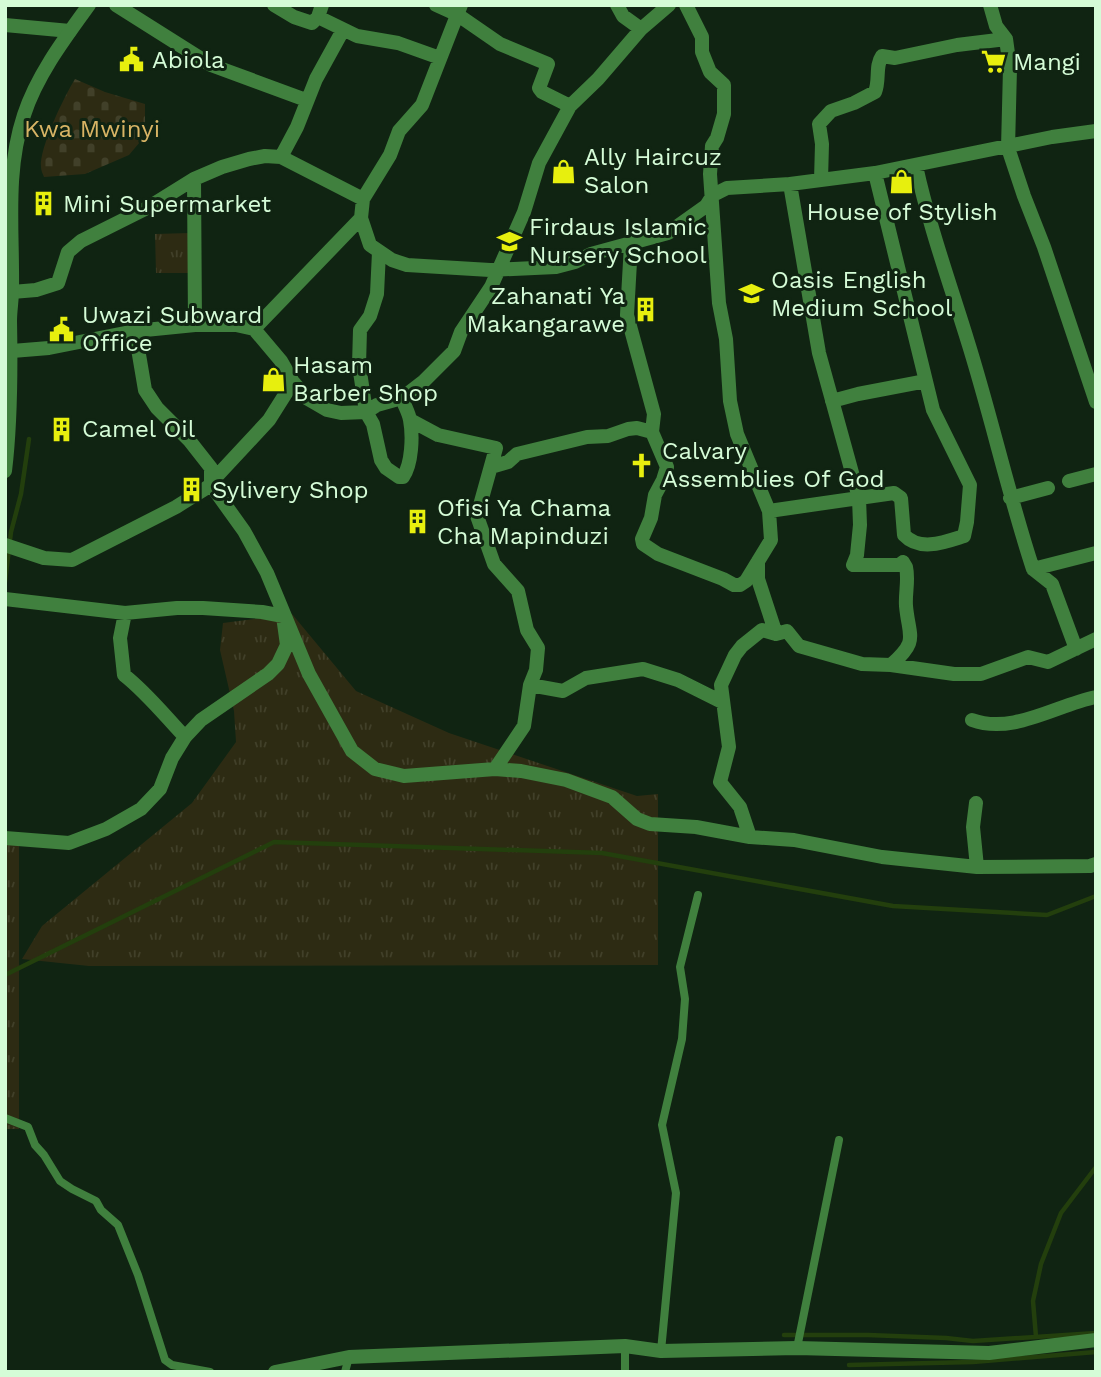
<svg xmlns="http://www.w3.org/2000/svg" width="1101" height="1377" font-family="'Work Sans',sans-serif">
<defs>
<pattern id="grass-tufts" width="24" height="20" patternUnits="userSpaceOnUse" patternTransform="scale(1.75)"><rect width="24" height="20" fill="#2d2b13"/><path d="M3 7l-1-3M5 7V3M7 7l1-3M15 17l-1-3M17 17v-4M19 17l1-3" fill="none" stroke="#414029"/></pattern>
<pattern id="cemetery-stones" width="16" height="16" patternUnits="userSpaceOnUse" patternTransform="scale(1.75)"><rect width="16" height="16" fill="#2d2b13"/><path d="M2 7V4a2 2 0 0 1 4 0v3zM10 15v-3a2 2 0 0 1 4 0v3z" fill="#414029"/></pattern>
</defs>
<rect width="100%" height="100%" fill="#102412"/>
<path fill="url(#grass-tufts)" d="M190 233 192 273H156L155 234Z
M292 614 356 691 449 733 637 796 658 794V965L89 966 22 959 42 926 192 803 236 742 234 711 220 650 223 623Z
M19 832V1129H5V833Z"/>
<path fill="url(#cemetery-stones)" d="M75 79 105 92 145 104V136L129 155 85 174 44 177C43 174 41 171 41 167 39 148 65 95 75 79Z"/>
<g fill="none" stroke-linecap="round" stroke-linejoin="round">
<path stroke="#233f0d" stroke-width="4.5" d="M5 582 11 532 21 494 29 439
M5 975 274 842 602 853 893 906 1047 915 1096 896
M784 1335H868L946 1338 973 1341 1096 1333
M1036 1337 1033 1301 1041 1264 1061 1213 1096 1167
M849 1365 973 1362 1096 1352"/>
<path stroke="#40803e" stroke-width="8" d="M5 1118 28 1127 35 1145 44 1155 60 1181 72 1189 96 1201 101 1210 118 1225 138 1275 165 1360 172 1365 210 1372
M625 1346V1372
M797 1348 839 1140
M661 1351 676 1193 662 1125 682 1039 685 999 680 967 698 895
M345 1372 349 1357"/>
<path stroke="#40803e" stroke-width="14" d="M116 5 211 65 306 100
M274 5 294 17 312 23 318 17 322 5
M436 5 458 15 500 44 548 64 539 88 542 92 570 106
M617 5 623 16 641 29
M990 5 996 26 1006 39 1010 68 1008 148 1024 196 1044 247 1096 402
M318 17 357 36 398 43 440 58
M5 25 70 31
M281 157 297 127 316 79 343 30
M916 166C929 225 949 281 967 339 991 415 1008 493 1033 569L1096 553
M194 179 195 325
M821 180 822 144 819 124 831 111 854 103 875 92C880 80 875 66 882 56L895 58 957 45 1006 39
M790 184 819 353 859 498 860 525 857 555 853 565H899L903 562 906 567C909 580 905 593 906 606 909 638 919 640 891 665
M361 218 370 245 392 260 407 265 490 270 556 267 575 262 591 254 668 233 706 206 713 195 727 188 790 184 875 173 1052 137 1096 131
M631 244 627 315 654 414 652 432 667 467 663 480 655 495 651 518 642 539 643 544 658 554 723 579 734 585H740L746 581 771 540 769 511 737 434 730 401 726 339 719 303 710 174 712 146 717 138 724 114V85L710 72 702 52V37L686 5
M379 252 377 294 370 316 360 330 359 365 366 412 373 424 381 460 386 468 399 477H403C412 464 413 436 410 420 409 413 404 405 402 398
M12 292 36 290 58 283 68 252 81 241 149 207 194 179 222 167 249 159 265 156 281 157 363 199
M254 329 361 218 363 199 390 155 399 131 422 105 461 5
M135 331 145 390 157 408 189 440 211 468V485L244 531 267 573 309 674 352 751 375 769 404 776 495 769 521 771 566 780 612 797 637 819 650 824 696 827 750 837 794 840 882 857 977 867 1090 866 1096 864
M12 351 49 348 135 331 195 325H236L254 329 281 361 293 382 308 399 327 410 341 413 366 412 377 405 402 398 424 381 454 351 461 332 491 287 524 212 539 163 570 106 598 79 641 29 669 5
M832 401 858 394 926 381
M410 420 438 435 496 448 477 516 494 564 518 591 527 630 538 648 536 670 530 685 524 726 495 769
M491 467 508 462 517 454 587 437 608 436 628 429 637 428 652 432
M1069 481 1096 474
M1010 498 1048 488
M769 511 894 493 901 498 904 535C920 552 945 542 964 536L967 522 970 485 933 410 875 173
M5 545 44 558 72 560 176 507 211 485 216 477 269 420 293 382
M758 561V579L776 634 787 631 799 646 862 664 891 665 954 674H981L1028 657 1048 662 1096 639
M1033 569 1052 584 1076 649
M5 599 125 613 177 608H203L262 612 283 616 287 645 278 664 268 674 201 720 185 737 172 758 160 789 141 809 106 829 69 843 5 838
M125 613 120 638 124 675C147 693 165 716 185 737
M530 685 563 691 586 678 643 669 678 680 722 702
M972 720C1013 735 1056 705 1096 697
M976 803 973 827 977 867
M750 837 740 807 720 782 729 747 721 685 735 655 742 646 762 630 776 634
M275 1372 349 1357 625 1346 661 1351 797 1348 989 1353 1096 1340"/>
<path stroke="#40803e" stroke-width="14" d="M5 471C11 421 11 371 10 321 10 311 12 300 12 290 13 230 5 172 24 115 37 75 65 38 89 5"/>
</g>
<defs>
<symbol id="civic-bare" viewBox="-9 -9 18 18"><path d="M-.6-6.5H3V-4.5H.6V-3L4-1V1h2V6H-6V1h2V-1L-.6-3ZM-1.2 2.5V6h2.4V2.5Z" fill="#e7ef0e" stroke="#102412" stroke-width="2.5" paint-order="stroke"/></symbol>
<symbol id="supermarket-bare" viewBox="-9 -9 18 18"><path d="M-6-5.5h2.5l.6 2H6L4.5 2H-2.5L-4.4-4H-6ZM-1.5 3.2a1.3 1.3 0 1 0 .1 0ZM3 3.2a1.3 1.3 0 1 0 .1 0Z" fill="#e7ef0e" stroke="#102412" stroke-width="2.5" paint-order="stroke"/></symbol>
<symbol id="shop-bare" viewBox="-9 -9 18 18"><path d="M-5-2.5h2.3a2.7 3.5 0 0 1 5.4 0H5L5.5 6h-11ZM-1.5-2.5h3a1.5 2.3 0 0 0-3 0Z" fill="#e7ef0e" stroke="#102412" stroke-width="2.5" paint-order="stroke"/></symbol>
<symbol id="building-bare" viewBox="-9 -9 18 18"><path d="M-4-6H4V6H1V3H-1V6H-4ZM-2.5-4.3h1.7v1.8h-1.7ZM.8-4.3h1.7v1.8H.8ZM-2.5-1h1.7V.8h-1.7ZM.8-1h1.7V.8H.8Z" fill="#e7ef0e" stroke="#102412" stroke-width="2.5" paint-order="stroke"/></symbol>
<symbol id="school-bare" viewBox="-9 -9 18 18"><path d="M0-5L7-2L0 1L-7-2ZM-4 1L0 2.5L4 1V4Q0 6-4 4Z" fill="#e7ef0e" stroke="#102412" stroke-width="2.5" paint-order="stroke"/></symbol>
<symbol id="church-bare" viewBox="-9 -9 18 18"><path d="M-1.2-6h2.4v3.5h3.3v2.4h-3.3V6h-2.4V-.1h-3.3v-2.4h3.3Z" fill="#e7ef0e" stroke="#102412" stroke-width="2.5" paint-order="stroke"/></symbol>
</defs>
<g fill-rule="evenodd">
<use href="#civic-bare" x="114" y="42" width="35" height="35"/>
<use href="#supermarket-bare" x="976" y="44" width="35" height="35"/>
<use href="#shop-bare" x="546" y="154" width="35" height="35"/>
<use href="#shop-bare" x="884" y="164" width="35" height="35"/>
<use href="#building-bare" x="26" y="186" width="35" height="35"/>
<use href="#school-bare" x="492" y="224" width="35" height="35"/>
<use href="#school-bare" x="734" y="276" width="35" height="35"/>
<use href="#building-bare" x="628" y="292" width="35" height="35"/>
<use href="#civic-bare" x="44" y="312" width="35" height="35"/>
<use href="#shop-bare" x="256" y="362" width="35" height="35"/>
<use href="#building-bare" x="44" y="412" width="35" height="35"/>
<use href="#church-bare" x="624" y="448" width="35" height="35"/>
<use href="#building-bare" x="174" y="472" width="35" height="35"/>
<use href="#building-bare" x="400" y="504" width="35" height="35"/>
</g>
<g text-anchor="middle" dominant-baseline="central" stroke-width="6" stroke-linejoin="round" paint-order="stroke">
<g font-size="24" fill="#d5fcd7" stroke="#102412" text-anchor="start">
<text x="152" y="60">Abiola</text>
<text x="1013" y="62">Mangi</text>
<text x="584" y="157">Ally Haircuz<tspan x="584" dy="28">Salon</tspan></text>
<text x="63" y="204">Mini Supermarket</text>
<text x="902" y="212" text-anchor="middle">House of Stylish</text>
<text x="529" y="227">Firdaus Islamic<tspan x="529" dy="28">Nursery School</tspan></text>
<text x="771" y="280">Oasis English<tspan x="771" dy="28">Medium School</tspan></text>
<text x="625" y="296" text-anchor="end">Zahanati Ya<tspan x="625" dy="28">Makangarawe</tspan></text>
<text x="82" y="315">Uwazi Subward<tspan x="82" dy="28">Office</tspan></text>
<text x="293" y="365">Hasam<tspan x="293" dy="28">Barber Shop</tspan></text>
<text x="82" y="429">Camel Oil</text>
<text x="662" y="451">Calvary<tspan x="662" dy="28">Assemblies Of God</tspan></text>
<text x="212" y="490">Sylivery Shop</text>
<text x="437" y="508">Ofisi Ya Chama<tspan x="437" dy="28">Cha Mapinduzi</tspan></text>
</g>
<g font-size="24" fill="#d8b465" stroke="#102412">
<text x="92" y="129">Kwa Mwinyi</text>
</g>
</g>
<rect width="1101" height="1377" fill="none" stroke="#d5fcd7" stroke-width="14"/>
</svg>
